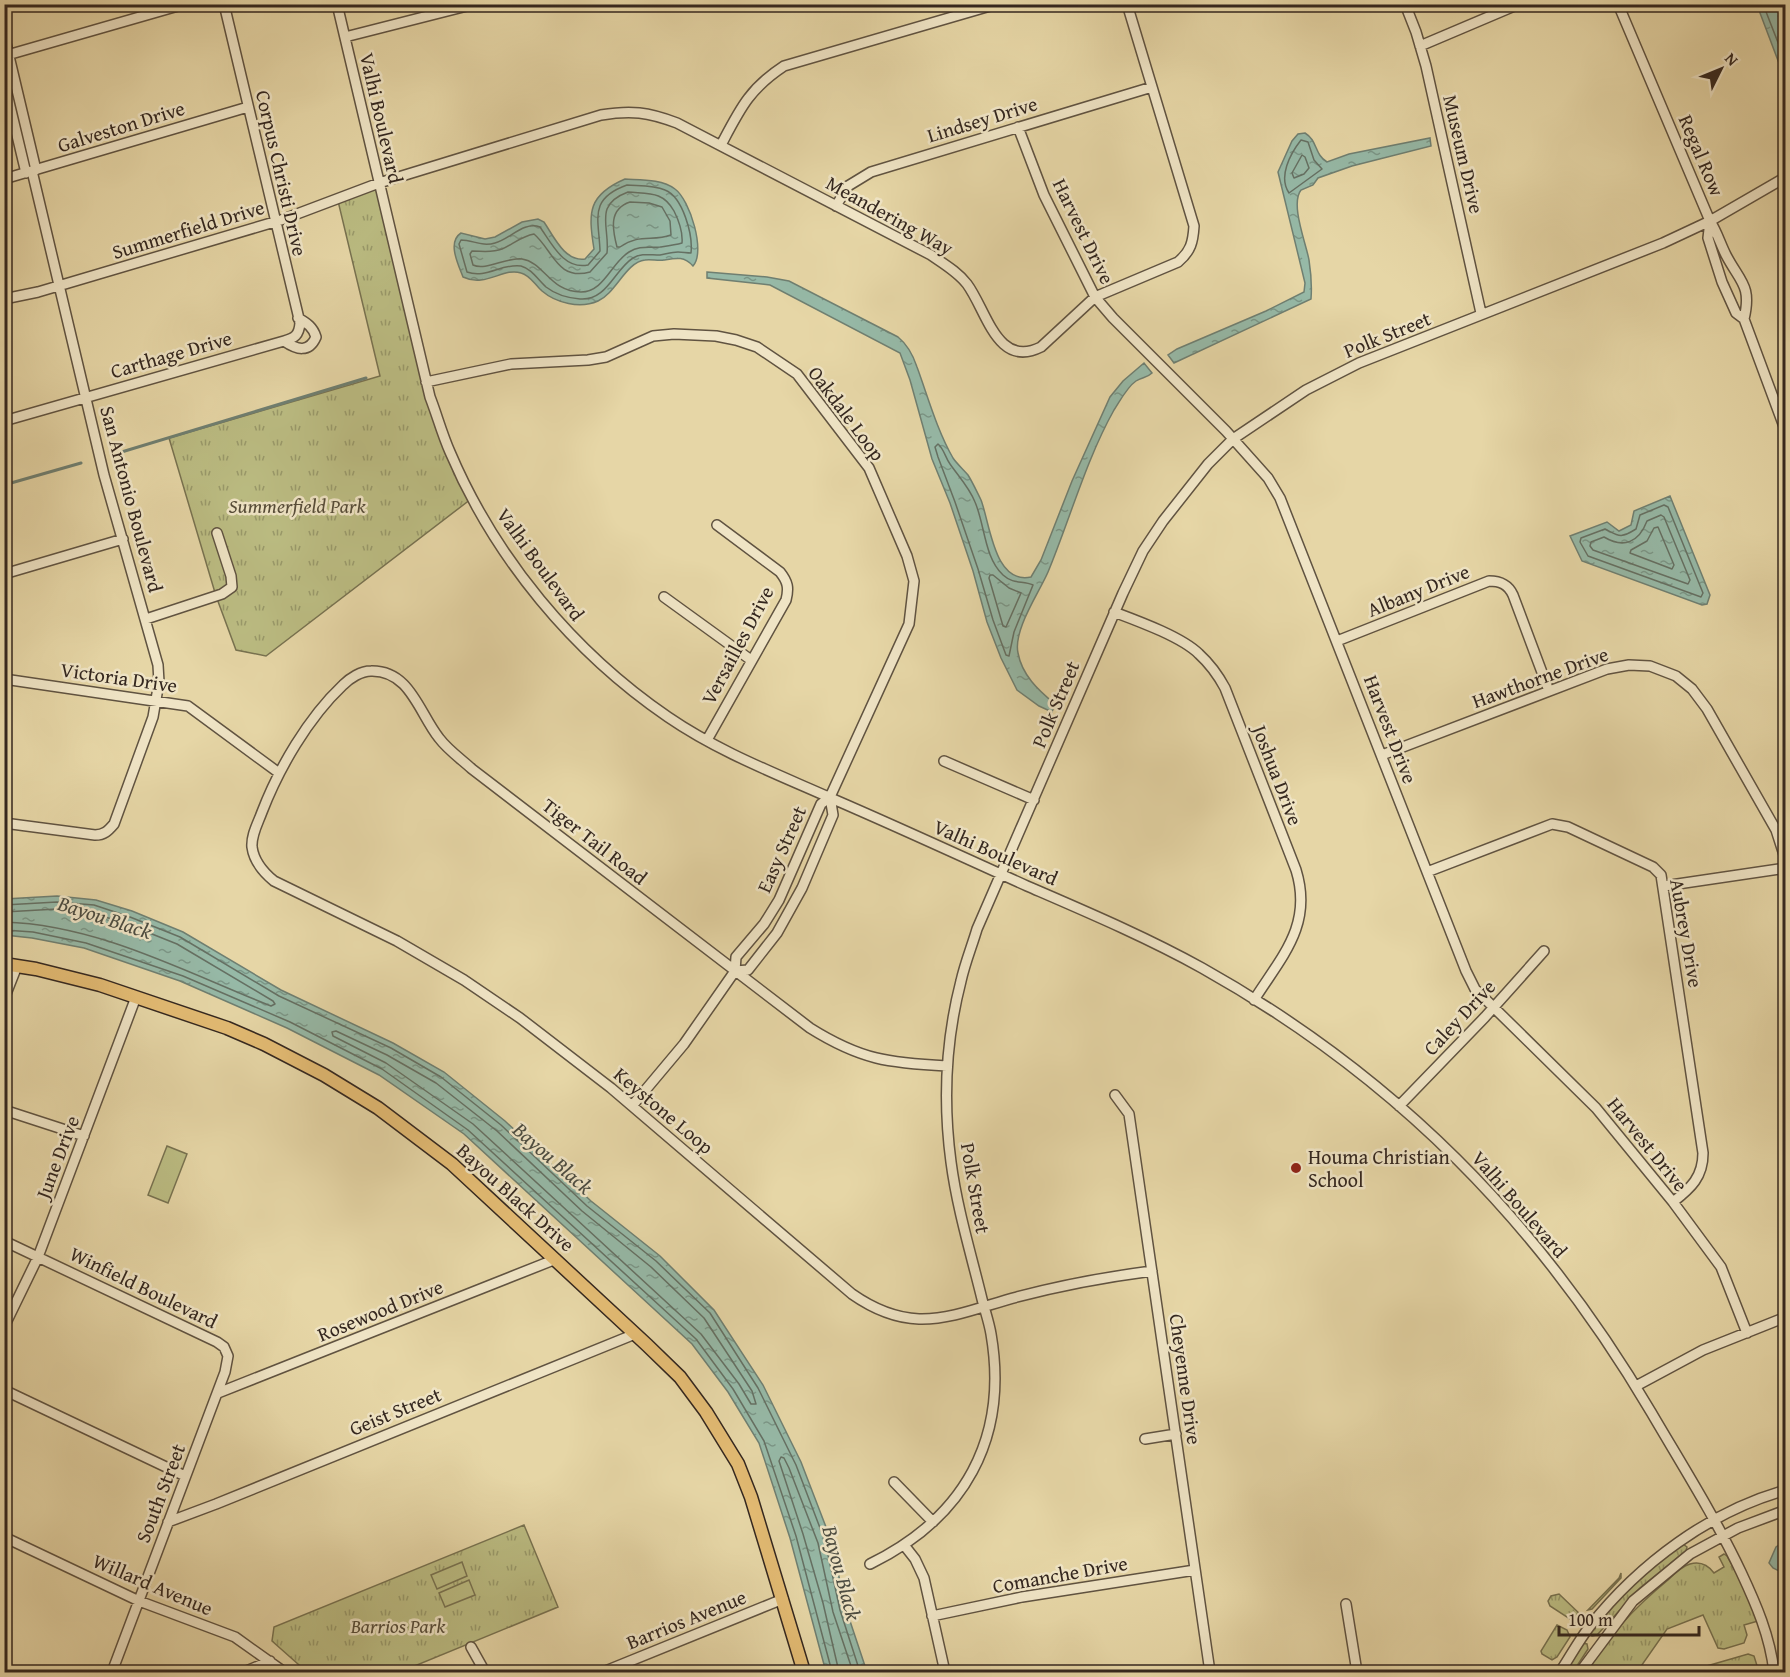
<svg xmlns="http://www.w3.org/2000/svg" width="1790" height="1677" font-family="'Gentium Book Plus',serif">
<defs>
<pattern id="grass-tufts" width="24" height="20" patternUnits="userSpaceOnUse" patternTransform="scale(1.5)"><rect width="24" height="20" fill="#bbbc82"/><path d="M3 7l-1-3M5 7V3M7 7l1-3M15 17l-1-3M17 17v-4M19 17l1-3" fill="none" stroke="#99996a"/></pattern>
<pattern id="water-ripples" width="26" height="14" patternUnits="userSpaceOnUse" patternTransform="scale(1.5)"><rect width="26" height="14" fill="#96b9a7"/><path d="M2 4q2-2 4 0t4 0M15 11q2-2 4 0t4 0" fill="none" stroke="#7b9687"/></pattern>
</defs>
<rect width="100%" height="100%" fill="#e6d6a6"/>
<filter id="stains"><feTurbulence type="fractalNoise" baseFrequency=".00333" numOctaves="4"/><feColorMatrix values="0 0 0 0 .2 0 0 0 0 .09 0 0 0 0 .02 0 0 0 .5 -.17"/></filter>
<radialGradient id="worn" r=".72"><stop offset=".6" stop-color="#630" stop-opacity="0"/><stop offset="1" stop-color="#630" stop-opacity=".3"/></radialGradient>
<path fill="url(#grass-tufts)" stroke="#787250" stroke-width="1.5" d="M377 184 422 363 471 499 266 656 236 650 216 596 169 438 380 376 338 201Z
M524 1525 558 1607 400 1672H307L272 1641 274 1627Z
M1683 1544 1687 1547 1686 1551 1640 1588 1597 1635 1592 1636 1590 1632 1636 1580Z
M1724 1554 1727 1556 1743 1585 1758 1621 1744 1625 1747 1635 1744 1643 1724 1649 1718 1648 1703 1615 1667 1629 1637 1672H1586C1609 1635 1634 1608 1668 1580 1674 1574 1682 1566 1690 1564 1701 1561 1708 1565 1714 1573L1724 1567 1719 1557Z
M1621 1573V1578L1592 1609 1588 1610 1619 1578Z
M1559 1594 1582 1616V1620L1576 1623 1550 1606 1548 1601 1551 1596Z
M1557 1625 1567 1630 1570 1637 1557 1657 1552 1660 1542 1654 1541 1651Z
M1582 1643 1587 1644 1588 1649 1573 1672H1563Z
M1748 1654 1754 1656 1759 1672H1697L1700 1668Z"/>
<path fill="#bbbc82" stroke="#787250" stroke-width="1.5" d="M167 1146 187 1154 168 1203 148 1195Z
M462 1562 467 1576 437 1589 431 1575Z
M469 1580 475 1595 445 1607 439 1593Z"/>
<path fill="url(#water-ripples)" stroke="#6f7f71" stroke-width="1.5" d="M1757 5H1785V79Z
M1305 133C1318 141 1314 154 1327 162L1349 154 1430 138 1431 146 1352 166 1318 178 1313 185 1301 190C1290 204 1306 243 1309 260 1311 273 1312 286 1311 299L1174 363 1168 355 1177 349 1266 311 1304 292 1305 283 1278 172 1292 141 1298 134Z
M625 179C641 180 662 179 675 189 690 200 706 252 693 266 684 256 676 258 664 260 658 261 651 259 645 260 626 262 616 293 598 301 580 309 556 303 542 291 535 285 530 275 521 273 503 267 486 288 463 277 458 264 447 242 461 233L485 239 495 237 522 222 538 219 544 222C554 237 565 262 585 259L594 249C588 212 588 195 625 179Z
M707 272 767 277 789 281 898 337C908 345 913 355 917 367 928 397 937 430 953 458 957 464 963 469 968 475 973 483 977 492 981 500 990 523 994 585 1031 577L1041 560 1072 481 1110 397 1123 381 1144 363 1152 373C1147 378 1142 377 1136 381 1127 387 1120 401 1114 410 1086 460 1070 519 1048 572 1039 593 1013 630 1018 653 1022 675 1038 690 1055 704L1052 712 1039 706 1017 690 1001 658 987 622 973 571 950 503 932 459 910 380 900 353 770 285 707 278Z
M1670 496 1710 595 1707 604 1702 605 1582 561 1570 536 1607 522 1619 531 1631 525 1634 511Z
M57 896 96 900 132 911 183 932 281 990 393 1043 444 1072 505 1121 591 1201 660 1256 714 1310 763 1385 801 1462 831 1540 846 1609 867 1672H826L790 1538 759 1443 728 1392 692 1344 464 1134 379 1075 287 1028 180 981 84 948 32 938 5 935V899Z
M1785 1541H1786L1785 1574 1773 1568 1769 1563 1776 1547Z"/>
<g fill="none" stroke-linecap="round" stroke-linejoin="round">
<path stroke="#657063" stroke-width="1.5" d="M1763 4 1786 63
M1301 140 1308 142 1314 160 1322 169 1289 193C1278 177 1290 154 1301 140Z
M1302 155 1305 157 1309 168 1304 174 1294 178 1292 173Z
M627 185C639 186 653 185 665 190 683 197 693 235 691 253 687 253 682 252 678 252 672 252 666 254 660 255 649 255 642 253 633 258 614 270 607 301 580 299 568 298 555 294 546 287 538 280 532 269 521 266 502 263 486 279 467 272L459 244 461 240C473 240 482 247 495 243 510 239 524 221 540 227 552 244 564 270 588 265L600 251C599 219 588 199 627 185Z
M628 192C649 194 663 191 674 211 679 221 683 232 682 243 675 245 667 246 660 247 648 248 640 245 629 252 611 263 604 292 581 292 550 292 544 262 522 259 506 257 486 271 473 265L470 254 472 251C482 251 492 253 502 249 513 244 522 236 534 234 553 250 557 281 590 272L607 253C610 226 593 205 628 192Z
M630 202 649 203 662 207 670 221 671 235C652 242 640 233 620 247H617C612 228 609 209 630 202Z
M938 444C944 449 945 457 950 464 959 477 969 487 975 502 985 525 984 557 1003 575 1014 585 1023 580 1033 585L1014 632 1009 656 1006 655 993 620 978 569 955 502 938 457 935 447Z
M1664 505 1668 507 1703 593 1701 597 1588 556 1580 542 1581 538 1605 529C1619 536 1620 539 1636 529L1640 515Z
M1661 515 1664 517 1690 580 1688 584 1593 550 1590 546 1591 542 1604 537C1624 549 1639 542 1647 521Z
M1658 527 1674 565 1672 569 1630 553 1631 550 1647 541 1654 528Z
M990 575H993L1009 588 1021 593 1006 627 1003 626 989 578Z
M4 905 57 902 94 905 130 917 180 937 279 996 391 1048 441 1077 501 1125 587 1206 656 1261 710 1313 758 1388 796 1465 825 1541 840 1610 860 1672
M4 912 57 909 93 913 127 924 177 944 273 1001 275 1004 271 1006C185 972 99 925 4 922
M4 930 33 932 86 943 183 976 290 1022 382 1069 468 1130 696 1339 733 1389 764 1441 796 1536 832 1672
M336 1031 387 1055 436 1083 497 1131 582 1211 651 1267 704 1318 752 1391 756 1404H751L739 1384 701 1334 473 1124 386 1063 333 1036 332 1032Z
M839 1672 823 1603 803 1534 779 1461 781 1457 784 1458 789 1468 818 1543 833 1612 853 1672"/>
<path stroke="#6f7f71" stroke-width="3" d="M115 454 366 378
M4 485 81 463"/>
<defs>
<path id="minor" d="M224 4 300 323C299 335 295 338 284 341
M337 4 430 397C437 415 442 434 450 452 495 558 573 652 668 717 719 752 777 774 833 799 898 827 963 857 1027 886 1087 912 1146 937 1202 968 1395 1076 1539 1222 1651 1412 1682 1465 1715 1517 1741 1572 1756 1604 1770 1636 1774 1672
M1405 4 1416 32 1426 66 1481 313
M1618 4 1710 221C1717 232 1720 243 1726 255 1740 282 1752 285 1744 319
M4 35 36 170
M345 37 475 4
M1420 46 1519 4
M4 56 185 4
M4 81 26 173
M1018 127 1044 195 1095 297 1113 318 1226 431 1268 478 1280 498 1466 971 1475 989 1596 1108 1673 1202 1721 1267 1747 1333
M721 145C740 109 749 89 784 66L997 4
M4 179 248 107
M836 206 848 186 871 172 1152 87
M1710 221 1708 238 1722 282 1736 313 1744 319 1786 432
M4 299 38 292 281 220 379 183 601 115C631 110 648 112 677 123L931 255C944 264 958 272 967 284 987 311 997 369 1041 347L1095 297 1178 262C1191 251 1193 242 1194 226L1127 4
M426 382 511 364 588 360 606 357 653 336 674 334 716 336 736 340 757 347 797 374 869 468 907 556 914 581 909 624 830 797 821 804 779 900 764 924 736 957 735 971 684 1044 632 1106
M4 421 284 341C297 350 309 353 316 337 313 327 307 323 298 318
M4 574 123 539
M664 597 751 660
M1114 612C1138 621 1182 637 1199 654 1210 664 1218 675 1225 688L1296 870C1313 925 1282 956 1254 1000
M146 619 222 594 232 587 231 576 217 533
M1337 641 1489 581C1500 581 1508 584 1513 595L1549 691
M4 679 188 706 279 773
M707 740 786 600C789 588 788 582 780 572L717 525
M1382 755 1607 669 1629 665 1650 666 1676 676 1692 689 1707 709 1776 830 1786 861
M944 761 1034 800
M4 823 95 835C104 835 108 831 114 824L153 717 159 682 158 665 104 475 32 171
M1427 872 1552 824 1568 827 1653 867 1661 875 1703 1153C1703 1177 1691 1188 1673 1202
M1664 886 1786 868
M735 971 748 970 777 933 802 888 833 815 830 797
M4 999 17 966
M947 1066C889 1063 861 1060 810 1028L472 769C461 759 448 750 439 738 419 713 410 670 371 671 361 671 350 678 343 685 308 718 279 768 262 812 258 823 251 835 252 847 254 862 263 872 274 881L397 941 464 980 520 1018 611 1088 852 1294C872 1308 894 1318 919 1319 952 1320 986 1305 1017 1297 1062 1285 1106 1277 1152 1271
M1115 1095 1129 1114 1210 1672
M1399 1106 1485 1017 1544 951
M4 1110 84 1136
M4 1241 217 1342 224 1347 228 1356 225 1372 112 1672
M4 1327 38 1257 136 997
M1636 1386 1703 1350 1786 1317
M4 1390 185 1476
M218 1393 556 1259
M1145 1439 1176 1434
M894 1482 933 1522
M168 1522 216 1504 635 1334
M4 1537 139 1601 235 1637 284 1672
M904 1545 915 1559 924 1578 945 1672
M870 1564C964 1518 1009 1439 991 1334 989 1322 985 1311 982 1299 971 1254 957 1208 951 1162 943 1102 946 1039 961 981 965 963 972 946 977 929L1123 593 1143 551 1163 521 1208 464 1233 439 1306 390 1359 363 1663 243 1710 221 1786 177
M1346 1604 1357 1672
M932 1616 1022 1597 1195 1570
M471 1647 485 1672
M244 1672 270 1661
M603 1672 783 1599
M1560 1672C1570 1657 1579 1640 1590 1626 1639 1564 1710 1511 1786 1490
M1580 1672 1633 1601 1690 1554 1738 1528 1786 1510"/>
<path id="major" d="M4 964 36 969 100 985 227 1028 264 1044 324 1075 378 1108 452 1164 647 1345 680 1377 706 1412 738 1464 751 1497 804 1672"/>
</defs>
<use href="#minor" stroke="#605341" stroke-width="12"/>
<use href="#major" stroke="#34271f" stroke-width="15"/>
<use href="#minor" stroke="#efe4c5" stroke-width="9"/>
<use href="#major" stroke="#e3bb73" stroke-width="12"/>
</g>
<circle fill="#8f2418" stroke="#efe4c5" stroke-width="2" cx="1296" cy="1168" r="6"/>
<g text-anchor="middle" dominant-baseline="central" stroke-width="5" stroke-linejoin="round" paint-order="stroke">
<g font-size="20" fill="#34271f" stroke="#efe4c5">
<text transform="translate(382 118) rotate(77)">Valhi Boulevard</text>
<text transform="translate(982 119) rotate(-17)">Lindsey Drive</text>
<text transform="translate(121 126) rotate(-17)">Galveston Drive</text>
<text transform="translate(1464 154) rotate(77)">Museum Drive</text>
<text transform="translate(1702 155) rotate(67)">Regal Row</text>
<text transform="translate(282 173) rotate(77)">Corpus Christi Drive</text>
<text transform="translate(890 215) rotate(29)">Meandering Way</text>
<text transform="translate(188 229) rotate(-17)">Summerfield Drive</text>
<text transform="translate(1084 231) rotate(64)">Harvest Drive</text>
<text transform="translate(1387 334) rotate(-22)">Polk Street</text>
<text transform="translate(171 354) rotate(-16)">Carthage Drive</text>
<text transform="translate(847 413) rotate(53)">Oakdale Loop</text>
<text transform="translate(132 499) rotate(75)">San Antonio Boulevard</text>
<text transform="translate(541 564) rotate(54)">Valhi Boulevard</text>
<text transform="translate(1418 590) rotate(-22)">Albany Drive</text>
<text transform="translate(737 645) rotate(-62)">Versailles Drive</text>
<text transform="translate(119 677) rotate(8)">Victoria Drive</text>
<text transform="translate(1540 677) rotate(-20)">Hawthorne Drive</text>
<text transform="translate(1055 704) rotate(-67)">Polk Street</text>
<text transform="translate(1391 729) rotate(69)">Harvest Drive</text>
<text transform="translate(1278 775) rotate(69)">Joshua Drive</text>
<text transform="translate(595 841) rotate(38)">Tiger Tail Road</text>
<text transform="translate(781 849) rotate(-66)">Easy Street</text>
<text transform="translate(996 852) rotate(24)">Valhi Boulevard</text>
<text transform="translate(1687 933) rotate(80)">Aubrey Drive</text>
<text transform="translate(1459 1017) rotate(-47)">Caley Drive</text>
<text transform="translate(664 1110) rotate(40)">Keystone Loop</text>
<text transform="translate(1648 1144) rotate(51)">Harvest Drive</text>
<text transform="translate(57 1157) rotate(-69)">June Drive</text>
<text transform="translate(976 1188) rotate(80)">Polk Street</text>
<text transform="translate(516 1197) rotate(42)">Bayou Black Drive</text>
<text transform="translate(1520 1204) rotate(49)">Valhi Boulevard</text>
<text transform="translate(144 1287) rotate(26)">Winfield Boulevard</text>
<text transform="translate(380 1310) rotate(-22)">Rosewood Drive</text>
<text transform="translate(1186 1379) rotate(82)">Cheyenne Drive</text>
<text transform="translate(395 1411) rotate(-22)">Geist Street</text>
<text transform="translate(160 1493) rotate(-69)">South Street</text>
<text transform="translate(1060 1574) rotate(-10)">Comanche Drive</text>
<text transform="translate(153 1584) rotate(23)">Willard Avenue</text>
<text transform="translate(686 1619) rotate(-22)">Barrios Avenue</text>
</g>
<g font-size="20" font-style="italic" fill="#564c38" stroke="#efe4c5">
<text x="297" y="505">Summerfield Park</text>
<text x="398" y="1625">Barrios Park</text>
</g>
<g font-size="20" fill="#34271f" stroke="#efe4c5" text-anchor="start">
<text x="1308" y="1156">Houma Christian<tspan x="1308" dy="23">School</tspan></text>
</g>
<g font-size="21" font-style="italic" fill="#4c4c41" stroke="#efe4c5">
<text transform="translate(105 917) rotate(18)">Bayou Black</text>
<text transform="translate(553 1158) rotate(41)">Bayou Black</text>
<text transform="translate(842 1573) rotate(75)">Bayou Black</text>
</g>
</g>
<rect width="1790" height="1677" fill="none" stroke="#e6d6a6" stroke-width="24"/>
<rect x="6" y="6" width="1778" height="1665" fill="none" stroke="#34271f" stroke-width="3"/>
<rect x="12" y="12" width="1766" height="1653" fill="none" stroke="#34271f" stroke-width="1.5"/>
<g transform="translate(1721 69) rotate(47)" stroke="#efe4c5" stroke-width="4.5" paint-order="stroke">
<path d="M0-4.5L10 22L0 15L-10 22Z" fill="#34271f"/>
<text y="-9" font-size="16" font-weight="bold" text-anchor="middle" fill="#34271f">N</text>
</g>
<path d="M1559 1626v9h140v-9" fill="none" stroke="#34271f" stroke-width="3"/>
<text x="1568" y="1626" font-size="18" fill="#34271f" stroke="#efe4c5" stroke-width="4.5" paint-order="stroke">100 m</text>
<rect width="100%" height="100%" filter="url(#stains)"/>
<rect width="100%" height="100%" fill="url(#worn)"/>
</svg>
